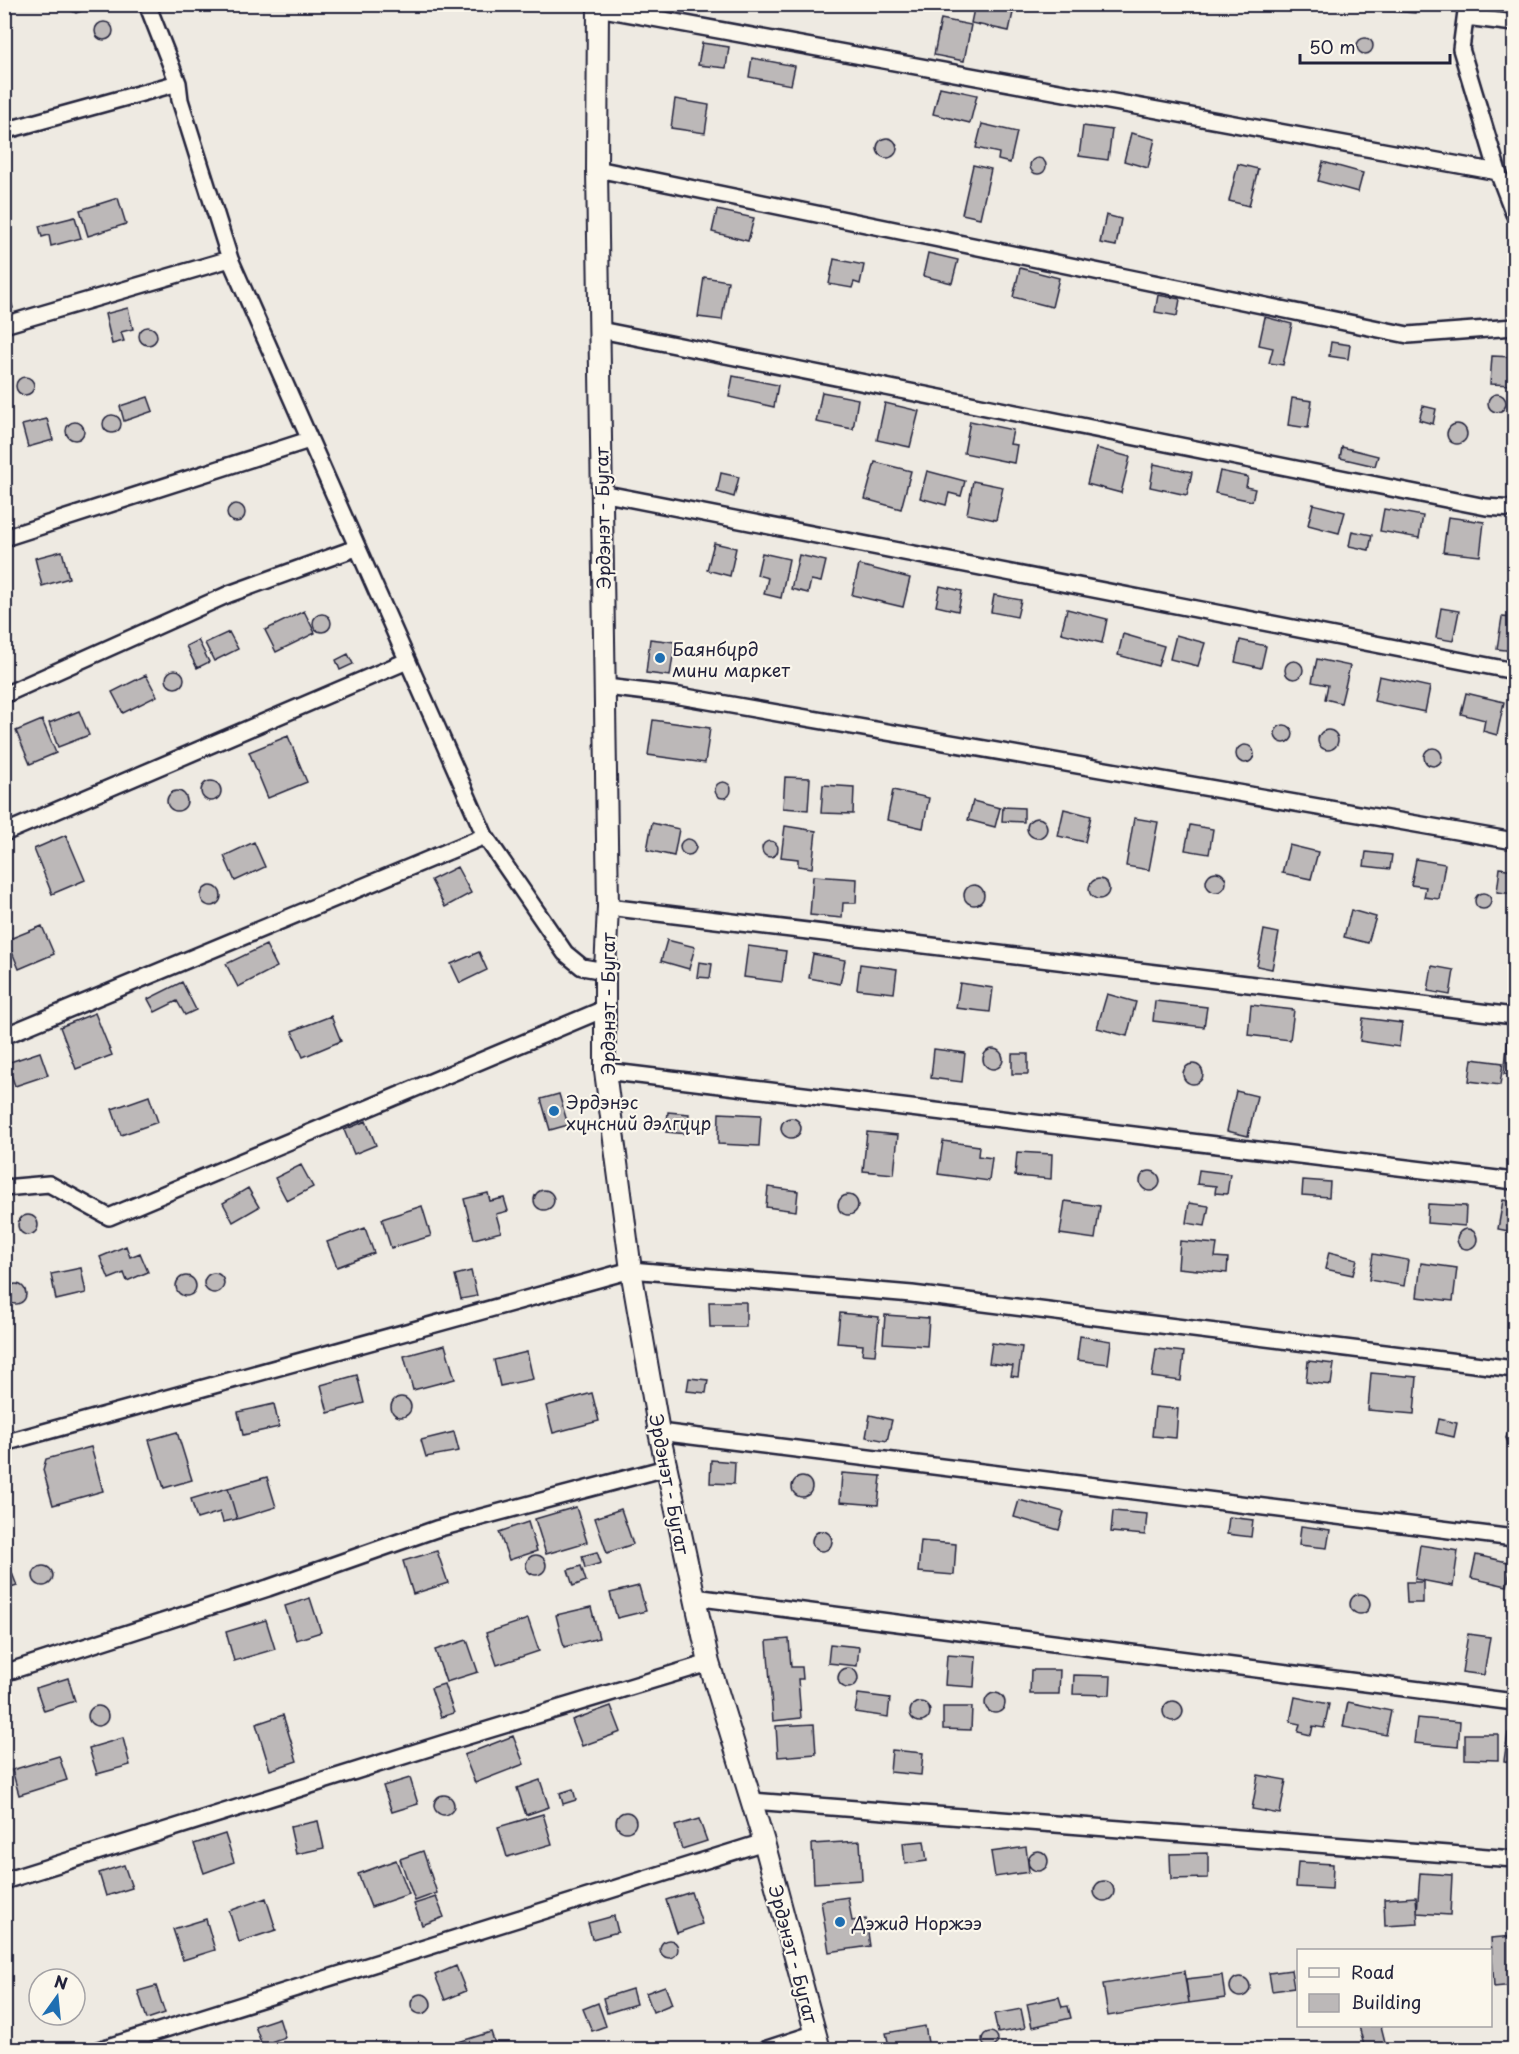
<svg xmlns="http://www.w3.org/2000/svg" width="1519" height="2054" font-family="'Playpen Sans',sans-serif">
<rect width="100%" height="100%" fill="#eeeae2"/>
<filter id="ink" filterUnits="userSpaceOnUse"><feTurbulence type="fractalNoise" baseFrequency=".0167" numOctaves="2"/><feDisplacementMap in="SourceGraphic" scale="12" xChannelSelector="R" yChannelSelector="G"/><feConvolveMatrix kernelMatrix="1 2 1 2 8 2 1 2 1" color-interpolation-filters="sRGB"/></filter>
<g filter="url(#ink)">
<path fill="#bcb8b8" stroke="#22223b" stroke-width="1.5" d="M86 4 82 11 76 13 70 10 67 4Z
M975 4 1014 8 1009 31 971 23Z
M1366 4H1415V13L1365 9Z
M941 19 971 25 964 61 934 55Z
M95 31a9 9 0 1 1 18 0a9 9 0 1 1-18 0Z
M1357 46a8 8 0 1 1 16 0a8 8 0 1 1-16 0Z
M702 43 729 47 726 68 698 65Z
M752 58 795 66 791 85 749 77Z
M940 87 977 95 970 123 933 114Z
M675 99 709 105 705 133 671 128Z
M982 124 1017 132 1010 163 998 160 999 153 976 148Z
M1083 126 1112 130 1108 160 1079 156Z
M1131 133 1155 139 1148 168 1124 161Z
M877 148a10 10 0 1 1 20 0a10 10 0 1 1-20 0Z
M1030 166a8 8 0 1 1 16 0a8 8 0 1 1-16 0Z
M1323 162 1363 173 1358 192 1318 181Z
M1238 164 1258 169 1249 206 1229 201Z
M973 165 991 169 980 218 962 214Z
M118 198 126 224 88 236 80 210Z
M717 210 754 218 748 241 712 232Z
M1106 215 1121 219 1116 246 1100 243Z
M75 217 81 238 51 246 49 235 42 237 39 226Z
M928 253 958 260 952 283 923 276Z
M834 259 864 265 860 284 854 282 852 288 829 284Z
M1020 268 1059 278 1052 307 1013 297Z
M704 277 728 281 722 320 698 317Z
M4 281 13 308 4 310Z
M1158 295 1180 299 1177 316 1155 312Z
M128 308 133 329 121 332 124 341 112 344 105 314Z
M1265 317 1292 324 1283 365 1269 363 1273 348 1259 345Z
M139 336a9 9 0 1 1 18 0a9 9 0 1 1-18 0Z
M1331 342 1350 345 1348 359 1329 356Z
M1492 356 1514 357V385L1490 384Z
M733 376 778 385 774 407 729 397Z
M16 386a9 9 0 1 1 18 0a9 9 0 1 1-18 0Z
M822 392 858 399 853 429 816 422Z
M1488 403a9 9 0 1 1 18 0a9 9 0 1 1-18 0Z
M148 397 153 411 124 421 120 406Z
M1292 398 1312 401 1308 428 1288 425Z
M885 403 919 411 910 447 877 440Z
M1423 406 1436 409 1433 424 1419 420Z
M103 424a9 9 0 1 1 18 0a9 9 0 1 1-18 0Z
M47 419 53 440 28 447 22 425Z
M970 421 1013 430 1010 444 1017 445 1014 463 964 453Z
M66 431a9 9 0 1 1 18 0a9 9 0 1 1-18 0Z
M1447 434a10 10 0 1 1 20 0a10 10 0 1 1-20 0Z
M1342 447 1378 456 1375 466 1340 458Z
M1096 448 1130 457 1121 493 1087 484Z
M875 462 911 471 901 509 865 499Z
M1154 464 1192 472 1187 495 1150 487Z
M927 471 965 481 961 496 949 493 946 505 920 498Z
M1220 471 1248 477 1246 487 1255 489 1252 501 1215 493Z
M721 473 739 477 734 497 717 492Z
M973 481 1003 487 996 520 967 514Z
M227 513a9 9 0 1 1 18 0a9 9 0 1 1-18 0Z
M1313 504 1345 512 1339 533 1308 525Z
M1384 509 1423 516 1419 538 1380 531Z
M1448 517 1484 522 1480 556 1443 552Z
M1352 531 1372 535 1369 550 1349 546Z
M714 543 736 548 730 576 707 570Z
M62 551 69 578 42 586 35 558Z
M762 553 789 559 781 598 764 594 768 578 757 575Z
M799 555 826 561 821 582 811 580 808 593 791 589Z
M859 565 910 578 903 607 852 595Z
M940 586 962 591 958 611 936 606Z
M994 595 1021 600 1017 617 991 612Z
M1441 608 1459 611 1453 641 1436 638Z
M1067 609 1107 619 1102 643 1061 633Z
M304 611 315 633 276 652 265 630Z
M313 623a9 9 0 1 1 18 0a9 9 0 1 1-18 0Z
M1502 617 1514 618V651L1497 649Z
M229 632 238 649 214 661 205 643Z
M1123 634 1164 646 1158 666 1118 655Z
M1176 635 1205 643 1198 666 1170 659Z
M650 639 675 642 670 676 646 673Z
M198 640 209 662 197 668 186 646Z
M1240 640 1266 646 1261 668 1235 662Z
M348 654 353 664 340 670 336 660Z
M1317 659 1350 666 1341 703 1325 699 1328 685 1312 682Z
M1285 670a9 9 0 1 1 18 0a9 9 0 1 1-18 0Z
M166 679a9 9 0 1 1 18 0a9 9 0 1 1-18 0Z
M146 675 157 696 123 713 112 692Z
M1379 676 1430 687 1425 712 1374 701Z
M1466 693 1504 702 1497 735 1483 731 1485 720 1461 714Z
M79 711 89 735 58 747 49 723Z
M42 720 56 753 30 764 16 731Z
M653 720 710 728 705 763 648 755Z
M1275 734a9 9 0 1 1 18 0a9 9 0 1 1-18 0Z
M1318 740a10 10 0 1 1 20 0a10 10 0 1 1-20 0Z
M288 736 307 782 268 798 249 752Z
M1236 754a9 9 0 1 1 18 0a9 9 0 1 1-18 0Z
M1424 757a9 9 0 1 1 18 0a9 9 0 1 1-18 0Z
M785 777 810 778 808 810 783 808Z
M201 791a10 10 0 1 1 20 0a10 10 0 1 1-20 0Z
M715 790a8 8 0 1 1 16 0a8 8 0 1 1-16 0Z
M823 785 854 787 853 814 821 813Z
M893 790 929 798 923 828 887 820Z
M167 801a10 10 0 1 1 20 0a10 10 0 1 1-20 0Z
M973 801 1000 808 995 827 968 820Z
M1003 807 1024 808V822L1002 821Z
M1064 809 1091 816 1085 842 1058 836Z
M1134 818 1158 822 1149 870 1126 866Z
M1027 828a10 10 0 1 1 20 0a10 10 0 1 1-20 0Z
M652 823 679 829 674 856 647 850Z
M1190 825 1213 829 1209 854 1185 850Z
M785 826 816 831 812 868 798 866V859L781 857Z
M66 835 85 880 52 894 34 849Z
M680 847a8 8 0 1 1 16 0a8 8 0 1 1-16 0Z
M762 849a8 8 0 1 1 16 0a8 8 0 1 1-16 0Z
M254 842 265 867 235 881 224 856Z
M1289 845 1318 852 1311 879 1282 873Z
M1366 852 1392 855 1390 869 1364 866Z
M1416 859 1445 864 1439 899 1424 897 1426 887 1411 885Z
M457 867 471 893 445 907 431 880Z
M1500 868 1514 870V894L1497 892Z
M1206 882a10 10 0 1 1 20 0a10 10 0 1 1-20 0Z
M813 876 857 879 856 903H843L842 918 810 915Z
M1089 889a10 10 0 1 1 20 0a10 10 0 1 1-20 0Z
M964 895a10 10 0 1 1 20 0a10 10 0 1 1-20 0Z
M201 896a10 10 0 1 1 20 0a10 10 0 1 1-20 0Z
M1475 901a8 8 0 1 1 16 0a8 8 0 1 1-16 0Z
M1351 910 1376 917 1368 943 1344 937Z
M42 926 54 954 19 969 7 940Z
M1264 930 1279 933 1272 969 1257 966Z
M667 940 695 947 689 969 661 961Z
M266 945 277 967 238 987 226 964Z
M748 946 786 951 782 982 744 977Z
M479 952 487 970 460 983 451 964Z
M813 954 845 960 840 984 809 978Z
M699 962 712 964 710 978 697 977Z
M860 964 897 969 894 993 857 989Z
M1432 966 1454 970 1450 995 1428 991Z
M182 982 196 1010 185 1015 177 1001 155 1012 148 999Z
M960 983 993 988 990 1012 956 1008Z
M1107 994 1136 1002 1127 1036 1097 1028Z
M1155 1001 1207 1007 1204 1027 1153 1021Z
M1251 1005 1294 1010 1290 1040 1248 1035Z
M95 1013 112 1055 76 1069 60 1027Z
M331 1016 341 1041 303 1057 292 1031Z
M1363 1018 1402 1023 1399 1047 1360 1041Z
M1508 1038H1514V1075L1504 1074Z
M934 1049 965 1053 962 1082 931 1078Z
M983 1059a10 10 0 1 1 20 0a10 10 0 1 1-20 0Z
M40 1052 48 1075 15 1086 7 1063Z
M1012 1054H1028V1074H1012Z
M1472 1059 1503 1063 1500 1085 1469 1081Z
M1183 1074a10 10 0 1 1 20 0a10 10 0 1 1-20 0Z
M1236 1091 1257 1096 1248 1136 1227 1131Z
M559 1094 568 1125 550 1130 541 1099Z
M149 1096 158 1122 121 1135 112 1109Z
M668 1112 689 1114 688 1134 666 1132Z
M719 1113 761 1115 759 1146 718 1144Z
M781 1128a10 10 0 1 1 20 0a10 10 0 1 1-20 0Z
M366 1121 376 1145 354 1154 344 1130Z
M867 1132 898 1135 894 1174 863 1171Z
M943 1141 979 1146 978 1156 992 1158 989 1181 938 1174Z
M1017 1152 1052 1154 1051 1179 1015 1176Z
M301 1165 313 1187 287 1201 275 1178Z
M1199 1170 1230 1174 1227 1194 1215 1193 1216 1186 1197 1184Z
M1140 1181a10 10 0 1 1 20 0a10 10 0 1 1-20 0Z
M1303 1180 1330 1182 1329 1197 1302 1195Z
M768 1187 798 1191 796 1211 766 1207Z
M248 1188 259 1207 233 1222 223 1203Z
M534 1200a10 10 0 1 1 20 0a10 10 0 1 1-20 0Z
M488 1193 490 1201 504 1198 508 1211 496 1214 501 1232 474 1239 464 1199Z
M838 1205a10 10 0 1 1 20 0a10 10 0 1 1-20 0Z
M1503 1200 1514 1202V1232L1498 1229Z
M1065 1201 1100 1206 1095 1239 1060 1234Z
M1189 1203 1209 1206 1205 1226 1186 1223Z
M1428 1204 1466 1206 1465 1226 1427 1223Z
M422 1206 431 1236 391 1248 382 1219Z
M18 1225a10 10 0 1 1 20 0a10 10 0 1 1-20 0Z
M365 1228 374 1253 337 1267 327 1242Z
M1457 1239a10 10 0 1 1 20 0a10 10 0 1 1-20 0Z
M1180 1241 1217 1244 1215 1257 1228 1258 1227 1273 1178 1268Z
M126 1246 130 1257 140 1253 148 1272 127 1281 124 1273 109 1279 100 1257Z
M1329 1252 1357 1259 1353 1275 1325 1269Z
M1373 1254 1408 1260 1404 1286 1369 1280Z
M1421 1263 1457 1268 1453 1301 1417 1297Z
M81 1268 86 1293 56 1300 51 1274Z
M471 1271 477 1296 461 1299 455 1275Z
M204 1283a10 10 0 1 1 20 0a10 10 0 1 1-20 0Z
M176 1286a10 10 0 1 1 20 0a10 10 0 1 1-20 0Z
M6 1294a10 10 0 1 1 20 0a10 10 0 1 1-20 0Z
M709 1302H746V1327H710Z
M840 1313 879 1317 875 1355 862 1354 863 1345 837 1343Z
M885 1315 929 1318 927 1346 883 1343Z
M1080 1336 1111 1341 1108 1364 1077 1360Z
M992 1343 1022 1347 1018 1377 1011 1376 1013 1366 989 1363Z
M445 1345 455 1379 413 1390 404 1356Z
M1156 1349 1184 1352 1181 1381 1152 1377Z
M527 1352 533 1379 500 1386 494 1360Z
M1308 1361 1334 1364 1331 1385 1306 1382Z
M1371 1373 1417 1377 1414 1414 1368 1410Z
M357 1375 364 1403 328 1413 321 1385Z
M689 1378 708 1380 706 1393 687 1391Z
M592 1393 599 1421 553 1433 546 1406Z
M391 1407a10 10 0 1 1 20 0a10 10 0 1 1-20 0Z
M274 1404 279 1427 243 1435 238 1412Z
M1155 1407 1178 1409 1176 1438 1152 1436Z
M870 1415 892 1420 887 1441 866 1437Z
M1439 1419 1457 1423 1454 1437 1436 1433Z
M1514 1429V1448L1509 1445 1506 1438 1508 1432Z
M177 1432 192 1480 164 1488 149 1440Z
M454 1432 459 1451 426 1457 421 1440Z
M91 1447 103 1491 53 1505 43 1470 46 1459Z
M711 1460 735 1462 734 1484 710 1483Z
M842 1473 881 1476 878 1505 840 1502Z
M267 1477 276 1507 237 1519 228 1488Z
M792 1487a10 10 0 1 1 20 0a10 10 0 1 1-20 0Z
M228 1488 237 1519 223 1522 220 1512 197 1519 191 1499Z
M1019 1500 1064 1512 1059 1530 1014 1517Z
M576 1507 587 1542 546 1554 535 1519Z
M621 1509 633 1544 607 1553 595 1518Z
M1113 1511 1147 1514 1145 1535 1111 1532Z
M1229 1517 1253 1520 1251 1537 1227 1534Z
M528 1522 537 1551 509 1560 499 1532Z
M1301 1526 1330 1530 1327 1548 1299 1545Z
M812 1541a10 10 0 1 1 20 0a10 10 0 1 1-20 0Z
M921 1541 956 1544 954 1575 918 1572Z
M1420 1545 1458 1551 1453 1586 1415 1579Z
M437 1551 448 1583 413 1594 403 1561Z
M597 1552 601 1563 585 1568 582 1556Z
M1476 1555 1512 1563 1507 1586 1471 1578Z
M526 1565a10 10 0 1 1 20 0a10 10 0 1 1-20 0Z
M7 1560 17 1586 4 1590V1561Z
M581 1566 586 1581 573 1586 568 1570Z
M33 1576a10 10 0 1 1 20 0a10 10 0 1 1-20 0Z
M1406 1582H1423V1603H1407Z
M639 1586 646 1611 617 1618 610 1593Z
M1350 1604a10 10 0 1 1 20 0a10 10 0 1 1-20 0Z
M310 1598 321 1632 296 1640 285 1606Z
M591 1607 599 1638 564 1647 556 1615Z
M528 1619 539 1651 497 1665 486 1633Z
M266 1620 275 1649 234 1661 226 1632Z
M1468 1634 1490 1637 1484 1675 1462 1672Z
M789 1639 791 1667H802L803 1679H798L801 1718 773 1721 767 1641Z
M467 1640 478 1672 446 1682 435 1650Z
M830 1644 859 1647 857 1666 828 1663Z
M947 1655 976 1657 974 1687 945 1685Z
M838 1678a10 10 0 1 1 20 0a10 10 0 1 1-20 0Z
M1031 1670H1060L1059 1694H1030Z
M1074 1675 1111 1676 1110 1695 1073 1694Z
M68 1678 75 1701 44 1711 36 1688Z
M444 1684 454 1713 441 1717 431 1688Z
M985 1703a10 10 0 1 1 20 0a10 10 0 1 1-20 0Z
M858 1694 890 1698 888 1717 855 1712Z
M1295 1697 1329 1704 1324 1728 1313 1726 1311 1735 1298 1732 1300 1724 1290 1722Z
M1163 1711a10 10 0 1 1 20 0a10 10 0 1 1-20 0Z
M1348 1702 1391 1711 1386 1735 1343 1727Z
M910 1712a10 10 0 1 1 20 0a10 10 0 1 1-20 0Z
M611 1706 621 1732 582 1746 572 1720Z
M88 1716a10 10 0 1 1 20 0a10 10 0 1 1-20 0Z
M943 1707H972L971 1730 943 1729Z
M283 1715 297 1761 270 1770 256 1724Z
M1417 1718 1460 1722 1458 1747 1414 1743Z
M814 1724 816 1754 778 1757 776 1726Z
M1508 1733 1514 1734V1763L1504 1761Z
M1465 1734H1498V1760L1465 1759Z
M513 1736 524 1764 475 1783 464 1755Z
M123 1738 130 1765 97 1774 89 1748Z
M892 1750 923 1753 921 1775 890 1772Z
M59 1756 67 1780 19 1795 12 1770Z
M1258 1775 1286 1780 1280 1814 1252 1809Z
M410 1778 418 1804 392 1812 383 1786Z
M540 1780 549 1807 526 1815 517 1788Z
M573 1789 576 1800 563 1804 560 1793Z
M434 1805a10 10 0 1 1 20 0a10 10 0 1 1-20 0Z
M616 1822a10 10 0 1 1 20 0a10 10 0 1 1-20 0Z
M543 1814 552 1844 507 1857 498 1827Z
M699 1819 707 1841 682 1849 675 1826Z
M318 1821 324 1848 296 1854 290 1827Z
M225 1834 234 1862 204 1873 194 1844Z
M860 1841 862 1880 814 1883 812 1844Z
M924 1841 927 1861 905 1864 903 1843Z
M1026 1847 1029 1872 995 1877 991 1852Z
M423 1851 437 1893 415 1901 400 1859Z
M1028 1861a10 10 0 1 1 20 0a10 10 0 1 1-20 0Z
M1208 1853V1878L1171 1879 1170 1854Z
M396 1860 409 1894 371 1907 358 1874Z
M1298 1862 1333 1864 1332 1889 1296 1887Z
M124 1865 132 1888 106 1896 99 1873Z
M1420 1873 1452 1875 1450 1915 1417 1913Z
M1094 1891a10 10 0 1 1 20 0a10 10 0 1 1-20 0Z
M691 1892 702 1924 677 1933 666 1900Z
M436 1897 444 1917 422 1925 414 1904Z
M848 1897 852 1921 866 1919 870 1946 829 1952 821 1901Z
M1416 1897 1418 1924 1385 1926 1384 1899Z
M266 1898 276 1930 239 1942 229 1911Z
M614 1916 618 1932 592 1939 588 1923Z
M206 1919 215 1950 183 1960 173 1929Z
M1514 1936V1985L1494 1987 1491 1938Z
M660 1949a9 9 0 1 1 18 0a9 9 0 1 1-18 0Z
M456 1966 466 1991 445 2000 435 1975Z
M1291 1970 1294 1988 1272 1991 1269 1973Z
M1184 1971 1189 2003 1108 2016 1103 1984Z
M1222 1975 1225 1998 1189 2003 1186 1979Z
M1230 1987a10 10 0 1 1 20 0a10 10 0 1 1-20 0Z
M156 1986 165 2013 147 2019 138 1991Z
M665 1986 672 2004 653 2012 646 1993Z
M632 1989 636 2004 607 2013 603 1998Z
M411 2004a10 10 0 1 1 20 0a10 10 0 1 1-20 0Z
M1059 1997 1062 2007 1068 2006 1071 2018 1032 2027 1027 2004Z
M598 2003 606 2026 592 2031 583 2009Z
M1021 2009 1025 2028 998 2033 994 2014Z
M279 2018 285 2037 262 2045 255 2026Z
M925 2026 929 2048 890 2050 886 2033Z
M1359 2026H1381L1386 2046 1365 2050Z
M491 2032 497 2050H458L455 2043Z
M982 2040a8 8 0 1 1 16 0a8 8 0 1 1-16 0Z
M203 2043 205 2050H179Z"/>
<g fill="none" stroke-linecap="round" stroke-linejoin="round">
<defs>
<path id="minor" d="M147 4 178 83 180 100 230 259 485 836 565 953 582 967 605 971
M1467 4 1461 49 1498 172 1514 214
M598 8 1498 172
M1466 17 1514 23
M4 131 178 83
M597 169 1408 335 1514 327
M4 325 230 259
M600 330 1486 507 1514 509
M601 493 1514 671
M4 538 309 440
M606 687 680 696 1514 841
M4 695 229 594 356 548
M4 833 407 661
M608 907 1514 1016
M4 1036 485 836
M605 1071 1514 1181
M4 1188 49 1184 109 1217 604 1009
M659 1432 1514 1538
M4 1443 631 1270 912 1294 1514 1369
M694 1597 1514 1702
M4 1673 268 1588 436 1529 666 1468
M752 1801 1514 1859
M4 1881 448 1742 709 1663
M98 2050 764 1842
M764 2050 816 2033"/>
<path id="tertiary" d="M598 4 597 169 608 907 605 971V1071L631 1270 659 1432 709 1663 764 1842 820 2050"/>
</defs>
<use href="#minor" stroke="#22223b" stroke-width="20"/>
<use href="#tertiary" stroke="#22223b" stroke-width="24"/>
<use href="#minor" stroke="#fbf7ec" stroke-width="15"/>
<use href="#tertiary" stroke="#fbf7ec" stroke-width="20"/>
</g>
</g>
<g fill="#1f6fb2" stroke="#fbf7ec" stroke-width="2">
<circle cx="660" cy="658" r="6"/>
<circle cx="554" cy="1111" r="6"/>
<circle cx="840" cy="1922" r="6"/>
</g>
<g text-anchor="middle" dominant-baseline="central" stroke-width="4.5" stroke-linejoin="round" paint-order="stroke">
<g font-size="18" fill="#22223b" stroke="#fbf7ec">
<text transform="translate(602 518) rotate(-91)">Эрдэнэт - Бугат</text>
<text transform="translate(607 1004) rotate(-90)">Эрдэнэт - Бугат</text>
<text transform="translate(670 1484) rotate(79)">Эрдэнэт - Бугат</text>
<text transform="translate(794 1954) rotate(75)">Эрдэнэт - Бугат</text>
</g>
<g font-size="18" fill="#22223b" stroke="#fbf7ec" text-anchor="start">
<text x="672" y="648">Баянбүрд<tspan x="672" dy="21">мини маркет</tspan></text>
<text x="566" y="1101">Эрдэнэс<tspan x="566" dy="21">хүнсний дэлгүүр</tspan></text>
<text x="852" y="1922">Дэжид Норжээ</text>
</g>
</g>
<rect width="1519" height="2054" fill="none" stroke="#fbf7ec" stroke-width="24"/>
<rect x="12" y="12" width="1495" height="2030" fill="none" stroke="#22223b" stroke-width="2" filter="url(#ink)"/>
<rect x="1297" y="1949" width="195" height="78" fill="#fbf7ec" stroke="#a4a2a5" stroke-width="1.5"/>
<rect x="1309" y="1968" width="30" height="9" fill="#fbf7ec" stroke="#a4a2a5" stroke-width="1.5"/>
<text x="1351" y="1979" font-size="18" fill="#22223b">Road</text>
<rect x="1309" y="1994" width="30" height="18" fill="#bcb8b8" stroke="#a4a2a5" stroke-width="1.5"/>
<text x="1351" y="2009" font-size="18" fill="#22223b">Building</text>
<g transform="translate(57 1997) rotate(15)"><circle r="28" fill="#fbf7ec" stroke="#a4a2a5" stroke-width="1.5"/>
<path d="M0-4.5L10 22L0 15L-10 22Z" fill="#1f6fb2"/>
<text y="-9" font-size="16" font-weight="bold" text-anchor="middle" fill="#22223b">N</text>
</g>
<path d="M1300 54v9h150v-9" fill="none" stroke="#22223b" stroke-width="3"/>
<text x="1309" y="54" font-size="18" fill="#22223b" stroke="#fbf7ec" stroke-width="4.5" paint-order="stroke">50 m</text>
</svg>
